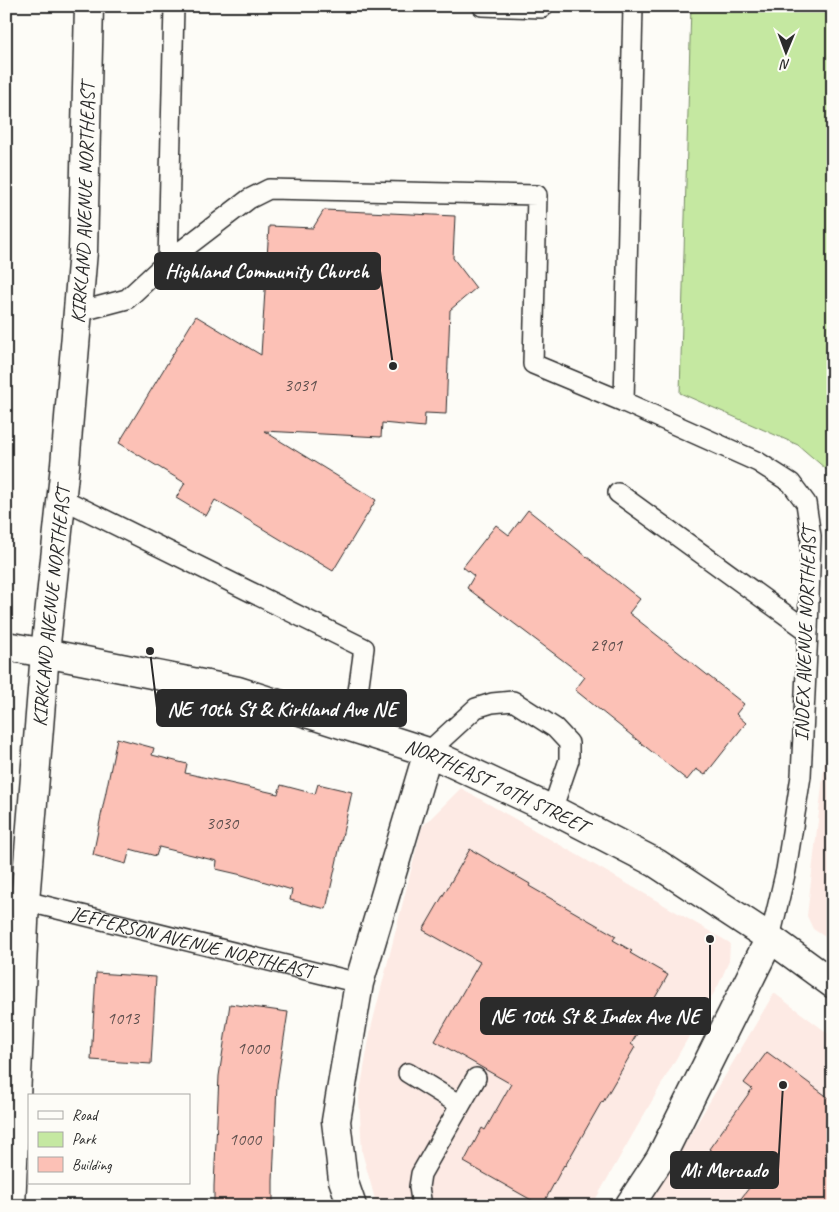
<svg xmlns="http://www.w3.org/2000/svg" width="839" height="1212" font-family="Caveat,sans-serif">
<rect width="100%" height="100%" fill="#fdfcf7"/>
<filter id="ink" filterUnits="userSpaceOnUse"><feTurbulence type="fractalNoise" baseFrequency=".02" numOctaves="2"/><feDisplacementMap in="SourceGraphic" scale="10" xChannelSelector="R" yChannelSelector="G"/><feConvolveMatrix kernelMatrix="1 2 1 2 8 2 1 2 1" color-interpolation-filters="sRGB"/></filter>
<g filter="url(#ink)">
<path fill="#fdeae4" d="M833 690V942L813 929 807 916Z
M461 788 730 943 729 961 719 984 598 1195 591 1206H377L376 1203 362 1152 359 1097 371 1028 422 827Z
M774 993 833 1037V1206H648Z"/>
<path fill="#c5e8a1" stroke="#788a66" d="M691 6H833V475L798 445 680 393Z"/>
<path fill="#fcc1b6" stroke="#2b2b2b" d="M324 210 455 216 453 258 476 288 450 310 446 414 425 413 424 427 382 423 381 437 264 431 376 500 333 571 215 500 206 516 176 498 185 483 119 443 196 316 261 355 269 226 313 228Z
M528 510 640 599 629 613 744 704 736 714 746 723 705 775 696 769 687 780 575 690 585 677 467 588 474 576 463 567 496 525 509 535Z
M117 738 154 748 152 755 187 764 185 773 278 794 281 785 315 794 318 784 352 792 326 909 290 900 292 890 242 875 216 869 217 861 159 847 156 856 130 849 126 864 93 855Z
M470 849 530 884 529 886 616 936 613 940 632 951 630 953 668 975 652 1003 654 1005 631 1044 635 1047 603 1102 602 1101 565 1166 564 1165 542 1206 464 1162 482 1128 485 1130 511 1084 435 1041 480 962 423 930Z
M96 973 156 977 151 1064 91 1060Z
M230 1004 288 1012 277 1084 273 1181V1206H214V1186L219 1076Z
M767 1052 833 1101V1206H735L753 1183 709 1149 752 1089 744 1083Z"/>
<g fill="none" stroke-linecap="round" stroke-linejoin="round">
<defs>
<g id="lane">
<path d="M482 6 542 8V6"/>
<path d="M168 261 174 6"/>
<path d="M78 312 127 299 168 261 249 199 269 189 537 195 533 364 624 402 758 462 791 483 806 503 811 536 808 631 801 776 786 870 770 938"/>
<path d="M624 402 633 6"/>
<path d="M618 493 808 631"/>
<path d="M61 498 364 648 353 728"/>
<path d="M428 752 476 708 492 703 513 701 555 728 569 743V760L552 810"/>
<path id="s1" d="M25 901 359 983"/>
<path d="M408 1073 460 1105"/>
<path d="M422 1206 419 1187 421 1174 476 1078"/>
</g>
<g id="street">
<path id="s2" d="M6 646 45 653 238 691 428 752 559 813 656 863 770 938 833 984"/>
<path id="s3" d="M11 1206 25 901 45 653 65 465 83 251 89 6"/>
<path d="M352 1206 343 1180 336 1121 359 983 428 752"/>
<path d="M629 1206 660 1159 770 938"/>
</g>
</defs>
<use href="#lane" stroke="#2b2b2b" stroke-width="22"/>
<use href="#street" stroke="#2b2b2b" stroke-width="31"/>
<use href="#lane" stroke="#fdfcf7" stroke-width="19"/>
<use href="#street" stroke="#fdfcf7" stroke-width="28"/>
</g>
</g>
<g text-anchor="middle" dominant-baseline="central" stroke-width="4.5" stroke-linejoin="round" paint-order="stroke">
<g font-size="18" fill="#5f504e">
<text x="300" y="385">3031</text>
<text x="606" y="645">2901</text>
<text x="222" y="823">3030</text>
<text x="123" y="1018">1013</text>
<text x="253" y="1048">1000</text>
<text x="245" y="1139">1000</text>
</g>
<g font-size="20" fill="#2b2b2b" stroke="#fdfcf7">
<text stroke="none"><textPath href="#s3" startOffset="1006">KIRKLAND AVENUE NORTHEAST</textPath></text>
<text stroke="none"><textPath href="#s3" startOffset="601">KIRKLAND AVENUE NORTHEAST</textPath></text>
<text transform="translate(805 634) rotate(-88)">INDEX AVENUE NORTHEAST</text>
<text stroke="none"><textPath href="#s2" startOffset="512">NORTHEAST 10TH STREET</textPath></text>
<text stroke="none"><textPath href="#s1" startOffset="172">JEFFERSON AVENUE NORTHEAST</textPath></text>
</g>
</g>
<path fill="none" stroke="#2b2b2b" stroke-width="2" d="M393 366L380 271M150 651L157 708M710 939L710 1016M783 1085L778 1170"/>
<g fill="#2b2b2b" stroke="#fdfcf7" stroke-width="2">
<circle cx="393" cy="366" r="5"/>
<circle cx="150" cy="651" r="5"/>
<circle cx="710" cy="939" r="5"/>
<circle cx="783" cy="1085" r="5"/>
</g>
<g fill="#2b2b2b" stroke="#2b2b2b" stroke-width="2">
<rect x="155" y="253" width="225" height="36" rx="5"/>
<rect x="157" y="690" width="249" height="36" rx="5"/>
<rect x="481" y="998" width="229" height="36" rx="5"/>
<rect x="671" y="1152" width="107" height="36" rx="5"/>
</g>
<g font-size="21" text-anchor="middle" font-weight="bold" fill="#fff">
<text x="267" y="278">Highland Community Church</text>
<text x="282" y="716">NE 10th St &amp; Kirkland Ave NE</text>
<text x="595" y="1023">NE 10th St &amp; Index Ave NE</text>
<text x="724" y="1177">Mi Mercado</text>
</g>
<rect width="839" height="1212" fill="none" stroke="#fdfcf7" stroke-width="25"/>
<rect x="12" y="12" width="814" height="1187" fill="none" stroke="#2b2b2b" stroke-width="2" filter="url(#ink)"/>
<rect x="28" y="1094" width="162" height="90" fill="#fdfcf7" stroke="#a9a8a5"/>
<rect x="38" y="1111" width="25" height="8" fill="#fdfcf7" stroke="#a9a8a5"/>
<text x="72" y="1120" font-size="15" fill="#2b2b2b">Road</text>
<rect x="38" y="1132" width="25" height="15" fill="#c5e8a1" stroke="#a9a8a5"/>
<text x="72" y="1144" font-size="15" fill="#2b2b2b">Park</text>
<rect x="38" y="1157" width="25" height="15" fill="#fcc1b6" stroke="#a9a8a5"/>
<text x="72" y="1170" font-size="15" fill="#2b2b2b">Building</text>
<g transform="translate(786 52) rotate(181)" stroke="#fdfcf7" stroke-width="4" paint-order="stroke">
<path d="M0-4L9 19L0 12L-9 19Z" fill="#2b2b2b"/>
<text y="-8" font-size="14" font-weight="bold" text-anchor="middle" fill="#2b2b2b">N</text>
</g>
</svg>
